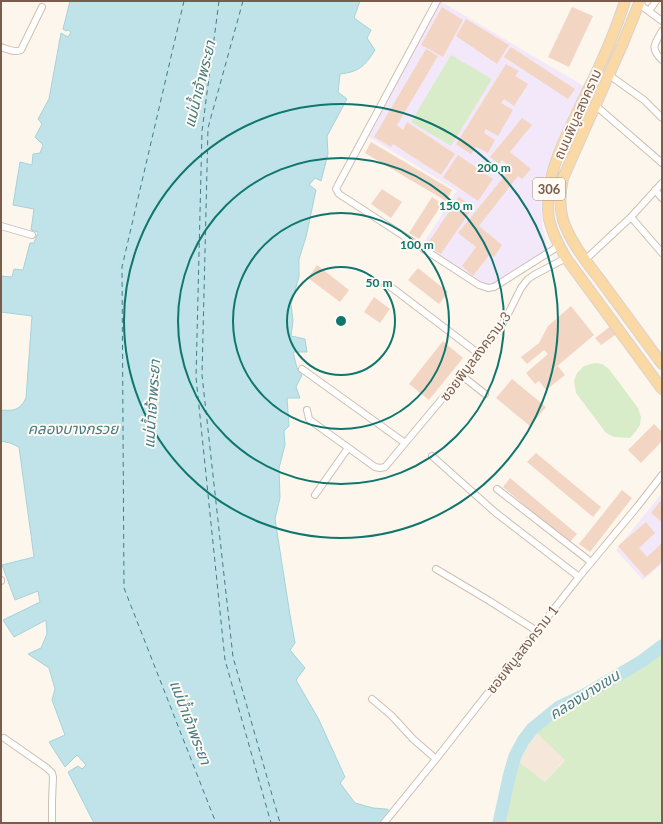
<svg xmlns="http://www.w3.org/2000/svg" width="663" height="824" font-family="Lato,'Noto Sans Thai',sans-serif">
<rect width="100%" height="100%" fill="#fdf6ec"/>
<path fill="#f5e8da" d="M537 733 565 759 545 782 518 761 527 747Z"/>
<path fill="#f3e8fa" d="M440 1 584 86 552 156 544 177 541 204 543 229 548 249 495 283 490 285 479 282 423 244 457 191 443 182 369 137Z
M662 493V564L643 580 616 550Z"/>
<path fill="#d8ecc9" d="M451 55 492 79 451 146 411 122Z
M595 363 602 364 609 369 638 408 641 417 640 425 636 431 630 438 614 437 606 433 576 393 574 381 577 373 584 366Z
M662 654V823H503L514 775 518 761 545 782 565 760 537 733 539 730C578 702 620 678 662 654Z"/>
<path fill="#bfe3e8" stroke="#a5d3da" d="M70 1H360L354 18 371 30 367 38 375 50C365 66 359 72 340 74L338 92 347 99 327 136 328 154 321 181 315 178 309 185 316 190 306 237 299 259V277L291 304 293 321 291 336 305 339 307 352H293L297 368 302 375 296 387 300 398H287L289 426 284 431 285 445 279 468 280 498 275 519 290 615 295 643 290 650 305 668 296 680 318 718 345 777 340 783 355 803 373 808 386 809 393 812 385 823H94L68 772 78 766 82 769 86 765 77 755 65 767 49 742 65 735 52 700 55 689 49 668 28 654 41 648 47 634 46 620 14 637 3 620 40 602 38 591 15 600 2 565 34 557 19 447 10 443 1 441V410C14 411 20 410 26 398L32 316 1 312V276L12 277 14 269 23 270 30 243H34L38 232 31 230 34 209 13 205 20 162 32 165 33 154 40 153 43 145 35 137 42 124 38 119 49 99 61 33 68 37 71 32 68 30 66 31 63 29Z"/>
<g fill="none" stroke-linecap="round" stroke-linejoin="round">
<path stroke="#bfe3e8" stroke-width="13" d="M499 823 510 773 515 756 523 741 532 729 559 707 586 694 642 661 662 646"/>
<path stroke="#437c86" stroke-width="1" stroke-dasharray="5 4" stroke-linecap="butt" d="M184 1 122 267 124 588 216 823
M219 1 202 131 196 377 225 660 271 823
M243 1 208 128 202 375 233 657 280 823"/>
</g>
<path fill="#f3d5c3" d="M442 7 463 20 443 57 421 45Z
M572 7 593 16 569 67 548 57Z
M466 19 509 45 497 64 456 36Z
M511 47 575 89 568 99 504 57Z
M426 49 438 56 397 125 403 130 407 122 455 154 441 175 393 144 391 147 374 137Z
M506 64 519 71 515 76 528 84 514 106 504 99 501 103 513 110 498 136 486 129 484 133 495 140 488 153 476 147 471 154 456 144Z
M522 118 532 125 510 152 531 169 522 179 518 176 479 226 502 245 494 257 490 254 473 276 462 266 476 247 458 233 511 168 502 160 499 164 490 157Z
M371 142 452 190 446 201 365 153Z
M458 155 493 179 478 201 443 177Z
M382 189 402 202 391 218 371 204Z
M432 197 442 204 419 239 409 233Z
M459 197 473 207 441 254 426 246Z
M317 265 349 290 340 302 308 278Z
M418 268 448 292 439 304 408 280Z
M374 297 390 309 380 323 364 312Z
M571 306 594 335 543 378 558 366 565 375 546 390 539 381 535 384 526 373 548 354 544 350 527 364 521 357 539 343 548 326Z
M612 325 618 333 601 345 595 338Z
M443 341 463 358 429 400 409 384Z
M512 379 546 407 530 426 496 398Z
M654 424 662 432V441L641 463 628 450Z
M536 453 601 507 593 517 527 462Z
M510 478 577 534 569 543 503 487Z
M622 490 632 498 590 552 579 544Z
M662 499V522L651 513Z
M646 522 655 533 639 548 647 557 662 543V562L645 577 618 546Z"/>
<g fill="none" stroke-linecap="round" stroke-linejoin="round">
<defs>
<path id="minor" d="M437 1 338 185 336 189 339 194 479 285 488 288 494 287 559 246
M639 4 662 21
M649 11 656 1
M662 31C654 45 650 48 662 60
M1 47C7 49 15 53 21 50L42 7
M609 75 644 100 662 118
M595 105 662 163
M655 190 662 198
M631 217 662 253
M1 226 32 235
M585 260 631 217 662 183
M387 284 479 354
M302 369 405 443
M461 375 485 394
M307 410 309 419 314 423 375 467 380 468 385 467 488 344 505 320 521 288 528 279 534 275 566 258
M432 456 496 513 579 577
M497 489 591 562
M315 495 348 448
M436 569 488 600 537 631
M1 581V580
M372 699 392 716 413 739 436 759
M4 738 47 768 52 773 53 777 52 801V823
M384 823 436 759 579 577 637 507 662 475"/>
<path id="primary" d="M625 1C615 33 601 64 586 94 569 132 542 175 549 219 552 233 559 246 566 258L662 389
M640 1 623 43 563 178C560 192 559 206 563 220 571 244 589 265 604 285 623 311 643 338 662 364"/>
</defs>
<use href="#minor" stroke="#d1beb0" stroke-width="8"/>
<use href="#primary" stroke="#dad1cd" stroke-width="12"/>
<use href="#minor" stroke="#fff" stroke-width="6"/>
<use href="#primary" stroke="#fbd9a5" stroke-width="10"/>
</g>
<g fill="none" stroke="#0f766e" stroke-width="2">
<circle cx="341" cy="321" r="54"/>
<circle cx="341" cy="321" r="108"/>
<circle cx="341" cy="321" r="163"/>
<circle cx="341" cy="321" r="217"/>
</g>
<g text-anchor="middle" dominant-baseline="central" stroke-width="4" stroke-linejoin="round" paint-order="stroke">
<rect fill="#fffaf3" stroke="#a28b7f" stroke-width="1" x="533" y="178" width="32" height="22" rx="3"/>
<g font-size="13" font-weight="bold" fill="#7a5c4d">
<text x="549" y="189">306</text>
</g>
<g font-size="14" fill="#7a5c4d" stroke="#fffaf3">
<text transform="translate(577 114) rotate(-66)">ถนนพิบูลสงคราม</text>
<text transform="translate(475 356) rotate(-53)">ซอยพิบูลสงคราม 3</text>
<text transform="translate(522 649) rotate(-52)">ซอยพิบูลสงคราม 1</text>
</g>
<g font-size="15" font-style="italic" fill="#437c86" stroke="#fffaf3">
<text transform="translate(199 84) rotate(-76)">แม่น้ำเจ้าพระยา</text>
<text transform="translate(151 404) rotate(-86)">แม่น้ำเจ้าพระยา</text>
<text x="73" y="428">คลองบางกรวย</text>
<text transform="translate(584 694) rotate(-32)">คลองบางเขน</text>
<text transform="translate(191 722) rotate(69)">แม่น้ำเจ้าพระยา</text>
</g>
</g>
<circle cx="341" cy="321" r="6" fill="#0f766e" stroke="#fffaf3" stroke-width="2"/>
<g font-size="12" text-anchor="middle" font-weight="bold" fill="#0f766e" stroke="#fffaf3" stroke-width="4" stroke-linejoin="round" paint-order="stroke">
<text x="494" y="172">200 m</text>
<text x="456" y="210">150 m</text>
<text x="417" y="249">100 m</text>
<text x="379" y="287">50 m</text>
</g>
<rect width="663" height="824" fill="none" stroke="#7a5c4d" stroke-width="4"/>
</svg>
